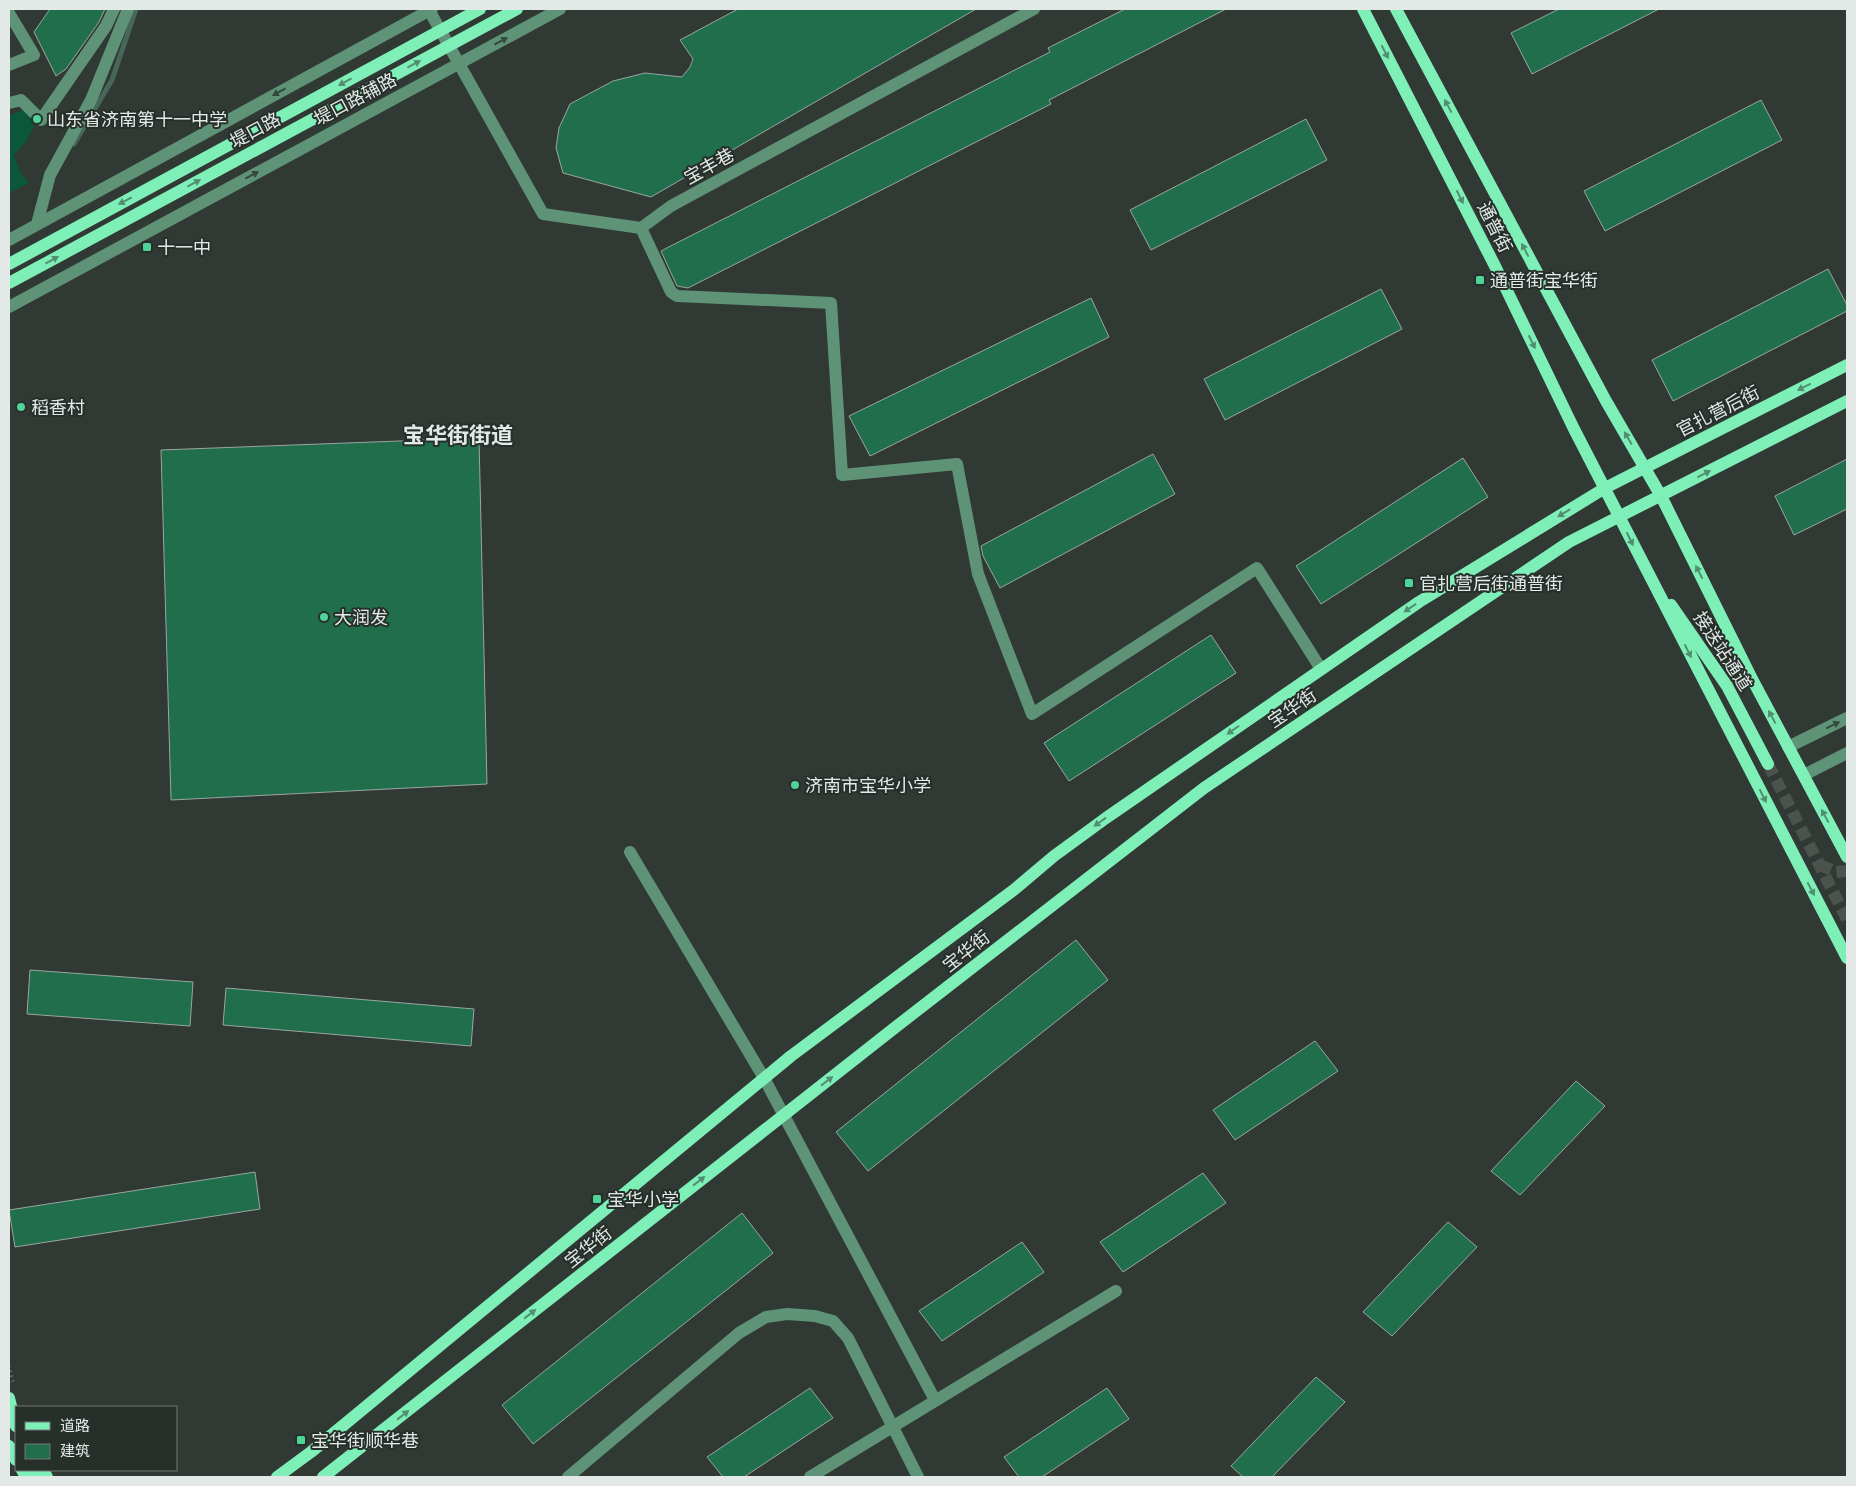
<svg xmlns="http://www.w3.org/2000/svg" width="1856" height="1486" font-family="Inter,'Noto Sans SC',sans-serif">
<rect width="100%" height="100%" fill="#303934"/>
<path fill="#0a5739" d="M25 109 34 127 25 143 14 155 21 173 29 183 9 193V116Z"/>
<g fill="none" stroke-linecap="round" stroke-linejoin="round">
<path stroke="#476759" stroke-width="5" d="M74 144 112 80 136 9"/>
</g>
<path fill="#206e4c" stroke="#9ba6a0" d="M50 9H105L99 22 66 69 56 76 34 32Z
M738 9H976L651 197 563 173 556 148 559 128 570 104 613 81 645 73 682 77 690 67 693 59 680 40Z
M1125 9H1226L1049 100 1051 104 688 288 677 286 661 251 1050 52 1048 48Z
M1559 9H1659L1532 74 1511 33Z
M1761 100 1782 140 1605 231 1584 191Z
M1306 119 1327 160 1151 250 1130 210Z
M1828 269 1847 305V311L1673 401 1652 360Z
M1381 289 1402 329 1225 420 1204 379Z
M1091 298 1109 337 870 456 849 416Z
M479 438 487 784 171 800 161 450Z
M1153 454 1175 494 1000 588 983 556 981 546Z
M1463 458 1488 497 1321 604 1296 566Z
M1847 459V509L1794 535 1775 496Z
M1211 635 1236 673 1069 781 1044 743Z
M1076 940 1108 980 868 1171 836 1132Z
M30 970 193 982 190 1026 27 1014Z
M226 988 474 1009 471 1046 223 1025Z
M1315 1041 1338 1071 1235 1140 1213 1110Z
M1576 1081 1605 1106 1520 1195 1491 1171Z
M255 1172 260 1209 15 1247 9 1210Z
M1203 1173 1226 1203 1123 1272 1100 1242Z
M742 1213 773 1253 533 1444 502 1405Z
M1448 1222 1477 1247 1392 1336 1363 1312Z
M1022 1242 1044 1272 942 1341 919 1311Z
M1316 1377 1345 1402 1272 1477H1243L1231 1466Z
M810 1388 833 1418 744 1477H723L707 1457Z
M1107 1388 1129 1419 1042 1477H1019L1004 1457Z"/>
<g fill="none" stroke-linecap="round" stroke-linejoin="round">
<path stroke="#4b534f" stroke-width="12" stroke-dasharray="12 6" stroke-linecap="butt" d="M1820 865 1836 872 1847 871"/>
<path stroke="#4b534f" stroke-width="12" stroke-dasharray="12 6" stroke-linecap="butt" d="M1768 764 1847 919"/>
<path stroke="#7e8682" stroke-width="3" stroke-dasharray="1 4" stroke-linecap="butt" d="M9 1366 14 1385"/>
<path stroke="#5f9378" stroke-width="12" d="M429 10 543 214 641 228 671 206 1034 9
M9 13 34 55 9 65
M9 103 21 100 41 120 106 26 114 9
M37 224 50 175 91 100 128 9
M641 228 671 292 677 296 831 303 842 475 957 464 978 574 1032 714 1257 568 1321 669
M9 240 432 9
M9 307 560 9
M1788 747 1847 718
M1804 775 1847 753
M630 852 764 1078 935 1400
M568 1477 739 1333 766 1317 787 1314 815 1316 833 1321 848 1338 918 1477
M810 1477 1116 1291"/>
<path stroke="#7fefb8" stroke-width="12" d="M1363 9 1496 268 1574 429 1847 958
M1396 9 1606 401 1661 496 1751 677 1847 857
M9 264 480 9
M9 283 517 9
M1671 605 1727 686 1768 764
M9 1446 16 1460
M22 1470 26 1477
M34 1470 36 1477
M43 1470 47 1477
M277 1477 311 1452 791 1056 1015 889 1054 856 1106 818 1419 602 1605 488 1847 365
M323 1477 897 1026 1204 788 1569 542 1847 401"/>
<path stroke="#7fefb8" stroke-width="12" d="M9 1398 16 1426"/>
</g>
<defs><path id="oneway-solid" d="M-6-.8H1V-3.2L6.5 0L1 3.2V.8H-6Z" transform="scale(1.25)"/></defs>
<g fill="#34483e">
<use href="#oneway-solid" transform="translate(501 41) rotate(-28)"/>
<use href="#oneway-solid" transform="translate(279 92) rotate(151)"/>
<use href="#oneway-solid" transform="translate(252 175) rotate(-28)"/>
<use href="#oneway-solid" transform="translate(1833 725) rotate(-26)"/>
</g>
<g fill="#528f71">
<use href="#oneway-solid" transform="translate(1385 52) rotate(63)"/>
<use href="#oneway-solid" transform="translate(414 64) rotate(-28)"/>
<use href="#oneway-solid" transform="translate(345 82) rotate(151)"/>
<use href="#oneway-solid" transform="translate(1448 106) rotate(-118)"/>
<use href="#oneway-solid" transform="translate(194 183) rotate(-28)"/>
<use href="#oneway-solid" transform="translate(1460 197) rotate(63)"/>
<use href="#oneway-solid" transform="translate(125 201) rotate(152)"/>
<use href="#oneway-solid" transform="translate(1525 250) rotate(-118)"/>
<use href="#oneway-solid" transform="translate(52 260) rotate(-29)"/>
<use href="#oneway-solid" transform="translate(1532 342) rotate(64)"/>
<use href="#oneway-solid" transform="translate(1804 387) rotate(153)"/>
<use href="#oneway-solid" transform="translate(1628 438) rotate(-120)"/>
<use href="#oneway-solid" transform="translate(1704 474) rotate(-27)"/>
<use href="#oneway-solid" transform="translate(1564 513) rotate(149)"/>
<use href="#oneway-solid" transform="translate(1630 539) rotate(64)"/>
<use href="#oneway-solid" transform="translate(1699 572) rotate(-117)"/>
<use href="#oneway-solid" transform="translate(1410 608) rotate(146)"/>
<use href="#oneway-solid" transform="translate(1688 651) rotate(63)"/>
<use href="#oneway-solid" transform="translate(1772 717) rotate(-118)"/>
<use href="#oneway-solid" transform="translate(1233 730) rotate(145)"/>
<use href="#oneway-solid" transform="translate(1763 796) rotate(63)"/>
<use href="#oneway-solid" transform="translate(1825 816) rotate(-118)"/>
<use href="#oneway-solid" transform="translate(1100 822) rotate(144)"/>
<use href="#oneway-solid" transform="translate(1811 889) rotate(62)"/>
<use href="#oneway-solid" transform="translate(827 1081) rotate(-38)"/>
<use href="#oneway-solid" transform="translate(699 1181) rotate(-38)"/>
<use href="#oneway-solid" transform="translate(530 1314) rotate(-38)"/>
<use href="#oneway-solid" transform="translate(403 1415) rotate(-38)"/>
</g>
<g fill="#50d398" stroke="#262f2a" stroke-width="2">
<circle cx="37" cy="119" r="5"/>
<rect x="142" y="242" width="10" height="10" rx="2.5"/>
<rect x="1475" y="275" width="10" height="10" rx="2.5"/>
<circle cx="21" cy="407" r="5"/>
<rect x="1404" y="578" width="10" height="10" rx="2.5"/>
<circle cx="324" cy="617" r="5"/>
<circle cx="795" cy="785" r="5"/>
<rect x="592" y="1194" width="10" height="10" rx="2.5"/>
<rect x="296" y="1435" width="10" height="10" rx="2.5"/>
</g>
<g text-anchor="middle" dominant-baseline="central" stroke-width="4" stroke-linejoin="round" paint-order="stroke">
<g font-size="18" fill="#e3e9e6" stroke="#262f2a">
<text transform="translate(355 99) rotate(-28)">堤口路辅路</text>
<text transform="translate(255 130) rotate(-28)">堤口路</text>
<text transform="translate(709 166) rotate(-29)">宝丰巷</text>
<text transform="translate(1495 227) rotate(63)">通普街</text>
<text transform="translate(1718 411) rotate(-27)">官扎营后街</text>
<text transform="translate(1723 651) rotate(57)">接送站通道</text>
<text transform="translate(1292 708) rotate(-34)">宝华街</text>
<text transform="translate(966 951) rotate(-38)">宝华街</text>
<text transform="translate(588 1247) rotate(-38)">宝华街</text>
</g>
<g font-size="18" fill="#e3e9e6" stroke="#262f2a" text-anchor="start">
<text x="47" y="119">山东省济南第十一中学</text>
<text x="157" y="247">十一中</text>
<text x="1490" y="280">通普街宝华街</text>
<text x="31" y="407">稻香村</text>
<text x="1419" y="583">官扎营后街通普街</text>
<text x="334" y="617">大润发</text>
<text x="805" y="785">济南市宝华小学</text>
<text x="607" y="1199">宝华小学</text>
<text x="311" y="1440">宝华街顺华巷</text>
</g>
<g font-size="22" font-weight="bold" fill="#e3e9e6" stroke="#262f2a">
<text x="458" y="435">宝华街街道</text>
</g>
</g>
<rect width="1856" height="1486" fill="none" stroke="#e3e9e6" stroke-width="20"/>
<rect x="15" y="1406" width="162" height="65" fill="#262f2a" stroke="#727975"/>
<rect x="25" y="1422" width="25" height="8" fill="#7fefb8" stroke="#727975"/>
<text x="60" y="1431" font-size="15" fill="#e3e9e6">道路</text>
<rect x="25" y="1444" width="25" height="15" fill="#206e4c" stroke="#727975"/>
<text x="60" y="1456" font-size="15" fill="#e3e9e6">建筑</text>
</svg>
